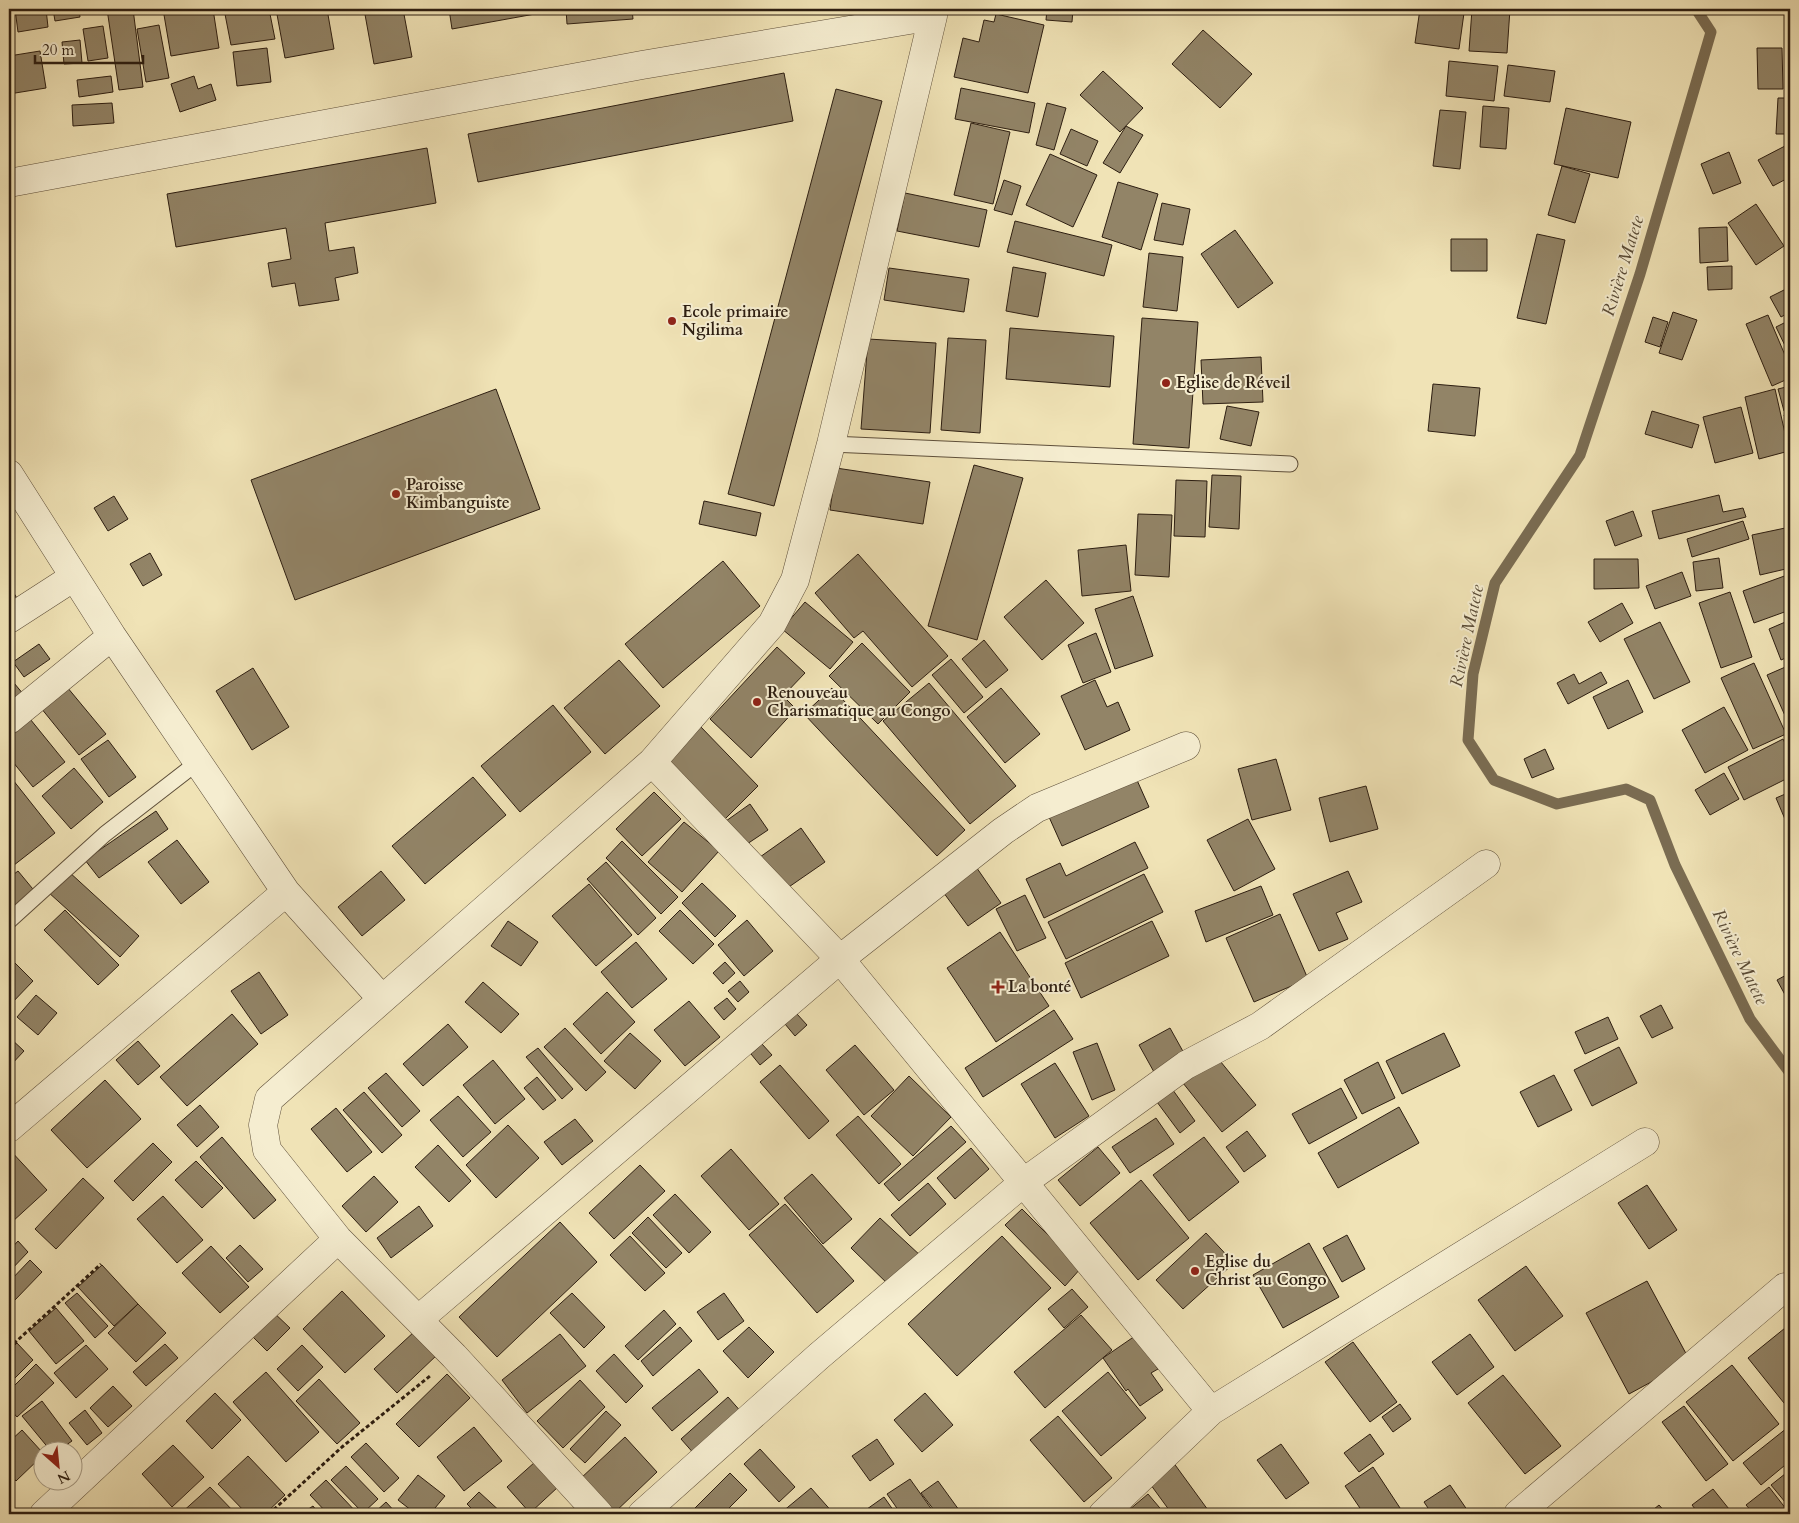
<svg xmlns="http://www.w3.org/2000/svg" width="1799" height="1523" font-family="Cardo,serif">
<rect width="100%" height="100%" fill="#f0e3b6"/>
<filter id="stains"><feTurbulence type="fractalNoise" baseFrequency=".004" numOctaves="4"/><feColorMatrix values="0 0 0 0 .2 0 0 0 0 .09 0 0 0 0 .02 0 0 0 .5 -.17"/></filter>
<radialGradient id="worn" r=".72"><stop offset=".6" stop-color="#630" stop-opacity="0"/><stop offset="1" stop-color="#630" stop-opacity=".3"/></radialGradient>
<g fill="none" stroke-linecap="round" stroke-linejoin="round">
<path stroke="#7a6c52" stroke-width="11" d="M1696 9 1711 32 1640 274 1580 455 1495 583 1473 674 1468 740 1494 780 1557 804 1626 789 1650 800 1675 865 1750 1019 1790 1073"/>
</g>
<path fill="#928467" stroke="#2d1e11" d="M15 9H46L48 27 18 32Z
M53 9H79L80 17 55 21Z
M107 9H133L143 87 119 90Z
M163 9H213L219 48 171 56Z
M224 9H269L275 39 231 45Z
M276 9H327L334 49 285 58Z
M364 9H403L412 57 374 64Z
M449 9H545L546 12 452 29Z
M566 9H632L633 19 567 24Z
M1047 9H1073L1072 22 1046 20Z
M1420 9 1464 13 1459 49 1415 43Z
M1472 9H1510L1507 53 1469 51Z
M996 14 1044 25 1028 93 954 77 963 38 979 42 984 20 994 22Z
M159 25 169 78 146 82 137 29Z
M103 26 108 58 88 61 83 29Z
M1203 30 1252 74 1220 108 1172 64Z
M80 40 82 63 64 64 62 42Z
M267 48 271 82 237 86 233 52Z
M1757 48H1782L1783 89H1758Z
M40 51 46 88 9 94V56Z
M1449 61 1498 66 1494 101 1446 96Z
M1508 65 1555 71 1550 102 1504 96Z
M1103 71 1143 108 1120 132 1080 95Z
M784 73 793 121 478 182 468 134Z
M111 76 113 92 79 97 77 80Z
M194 76 198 89 211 84 216 100 180 112 171 84Z
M961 88 1035 103 1029 133 955 119Z
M836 89 882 101 774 506 728 494Z
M1778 98H1790V134H1776Z
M112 103 114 123 73 126 72 105Z
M1047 103 1066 108 1054 150 1036 145Z
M9 105H11L13 130 9 131Z
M1483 106 1509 108 1506 149 1480 147Z
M1566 108 1631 122 1618 178 1554 164Z
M1440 110 1466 112 1460 169 1433 166Z
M971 123 1010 132 993 204 954 195Z
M1126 126 1143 135 1120 173 1103 163Z
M1071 129 1098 141 1087 166 1060 154Z
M1785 146 1790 156V177L1773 186 1758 160Z
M427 148 436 203 325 223 329 251 354 247 358 273 335 278 339 300 299 306 295 283 272 287 268 263 291 259 286 228 176 247 167 194Z
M1729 152 1741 183 1713 194 1701 164Z
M1050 154 1097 175 1073 227 1026 205Z
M1562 166 1590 174 1575 223 1548 215Z
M1004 180 1021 186 1012 215 994 210Z
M1118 182 1158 194 1141 250 1102 237Z
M905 193 987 210 979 247 897 231Z
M1162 203 1190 209 1183 245 1154 240Z
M1756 204 1784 246 1756 265 1728 223Z
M1015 221 1112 245 1104 276 1007 252Z
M1727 227 1728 261 1700 263 1699 228Z
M1235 230 1273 283 1238 308 1201 254Z
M1537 234 1565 240 1546 324 1517 318Z
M1451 239H1487V271H1451Z
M1149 253 1183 257 1177 311 1143 307Z
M1732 266V289L1708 290 1707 267Z
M1013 267 1046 273 1038 317 1006 311Z
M889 268 969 279 964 312 884 300Z
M1790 287V312L1781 317 1770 297Z
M1673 312 1697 320 1682 360 1659 353Z
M1768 315 1790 367V378L1772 386 1746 324Z
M1653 317 1668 322 1660 347 1645 342Z
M1142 318 1198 322 1189 448 1133 444Z
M1790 320V356L1776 327Z
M1010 328 1114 336 1110 387 1006 379Z
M948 338 986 340 980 433 941 430Z
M868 339 936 343 930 433 861 429Z
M1261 357 1263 402 1203 404 1201 360Z
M1433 384 1480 388 1475 436 1428 431Z
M1790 386V409L1784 411 1778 389Z
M496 389 540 509 295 600 251 480Z
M1775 389 1789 451 1759 459 1745 397Z
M1227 406 1259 412 1251 446 1220 439Z
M1741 407 1753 453 1715 463 1703 417Z
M1652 411 1699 425 1692 448 1645 434Z
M1790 413V432L1784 415Z
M974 465 1023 478 977 640 928 626Z
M836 468 930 482 923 524 830 510Z
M1212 475 1241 476 1239 529 1209 527Z
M1176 480 1207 481 1205 537 1174 536Z
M1719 495 1723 512 1743 508 1746 517 1659 539 1652 511Z
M114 496 128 519 108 531 94 508Z
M704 501 761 513 756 536 699 524Z
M1633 511 1642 536 1615 546 1606 521Z
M1138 514 1172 515 1169 577 1135 575Z
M1743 521 1749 539 1692 557 1687 539Z
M1790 527V568L1760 575 1752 535Z
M1126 545 1131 591 1082 596 1078 550Z
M150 553 162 575 143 586 130 564Z
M858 554 948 656 912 687 863 631 854 638 815 593Z
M1719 558 1723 588 1696 591 1693 562Z
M1594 559H1638L1639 588 1594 589Z
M723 561 760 606 663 688 625 644Z
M1682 572 1691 596 1655 609 1646 586Z
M1790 574V610L1754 623 1743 591Z
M1046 580 1084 623 1042 660 1004 617Z
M9 585 18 600 9 607Z
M1730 592 1752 657 1721 668 1699 603Z
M1133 596 1153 656 1115 669 1095 609Z
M805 602 853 642 830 669 782 629Z
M1622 603 1633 623 1600 642 1588 622Z
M1790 620V656L1781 660 1769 629Z
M1660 622 1690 682 1654 699 1624 639Z
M1096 633 1111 672 1083 683 1068 645Z
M984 640 1008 670 986 688 962 659Z
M862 643 910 692 878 724 829 676Z
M39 644 50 659 24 677 13 662Z
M777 647 805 673 783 696 796 709 751 758 710 719Z
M951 659 983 697 964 713 932 675Z
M619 660 660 706 605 754 564 708Z
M1754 663 1786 734 1753 749 1721 678Z
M1790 665V727L1767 675Z
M253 668 289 727 252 750 216 691Z
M1601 672 1607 683 1568 704 1557 683 1574 674 1579 684Z
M9 677 24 695 9 708Z
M1095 680 1107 707 1118 702 1130 730 1085 750 1061 696Z
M1628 680 1643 712 1608 729 1593 697Z
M929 683 1016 786 970 824 883 721Z
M67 687 106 734 79 755 41 708Z
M832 688 965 830 937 856 804 714Z
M1001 688 1040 734 1005 763 967 717Z
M553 705 591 752 520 812 481 766Z
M1724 707 1748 750 1705 773 1682 730Z
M26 714 65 762 33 787 9 757V728Z
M699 725 758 786 725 819 665 757Z
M1783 739 1790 753V777L1744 800 1728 767Z
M108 740 136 777 109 797 81 759Z
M1545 749 1554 769 1532 778 1524 759Z
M1276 759 1291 810 1252 820 1238 769Z
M74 768 103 802 71 829 42 796Z
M1132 769 1149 807 1062 846 1045 808Z
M1724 773 1739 799 1710 815 1695 790Z
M9 775 55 833 9 869Z
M473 777 506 815 425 884 392 846Z
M1366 786 1378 829 1330 842 1319 798Z
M654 792 681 819 642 856 616 829Z
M1790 792V831L1776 798Z
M750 804 768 830 744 846 726 821Z
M156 811 168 829 99 878 85 860Z
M1248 819 1275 869 1234 891 1207 840Z
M684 822 719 851 682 892 648 862Z
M801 828 825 862 783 891 760 857Z
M177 840 209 882 181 904 148 862Z
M622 841 678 897 661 914 606 858Z
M1135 842 1148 868 1044 918 1026 879 1060 863 1066 876Z
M972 861 1001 903 968 926 938 885Z
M606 862 656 918 638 935 587 879Z
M18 871 37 894 9 913V878Z
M68 871 139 936 120 957 48 892Z
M381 871 405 900 362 936 338 907Z
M1348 871 1362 902 1336 913 1348 939 1319 951 1293 894Z
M1144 874 1163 912 1066 959 1048 922Z
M702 883 736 916 715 937 682 903Z
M589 884 632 935 596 966 552 916Z
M1261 886 1273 915 1206 942 1195 911Z
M1025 895 1046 938 1017 951 996 909Z
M65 910 119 965 98 985 44 930Z
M680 910 714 944 693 964 659 931Z
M1280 914 1308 979 1254 1002 1226 938Z
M747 920 773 951 744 976 718 945Z
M508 921 538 942 521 966 491 946Z
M1152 921 1169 956 1081 998 1065 963Z
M1000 932 1049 1006 996 1042 947 968Z
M636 942 667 979 632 1008 601 972Z
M725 962 735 973 723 984 713 973Z
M15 963 33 981 9 1006V969Z
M259 972 288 1015 261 1034 231 991Z
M1790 973V1004L1777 980Z
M740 981 749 992 738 1002 728 991Z
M483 982 519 1014 501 1033 465 1002Z
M607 992 635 1022 601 1054 573 1024Z
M36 995 57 1013 38 1035 17 1017Z
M727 998 736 1009 724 1020 714 1008Z
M689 1001 720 1037 685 1066 654 1030Z
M1661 1005 1673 1028 1652 1038 1640 1016Z
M1054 1010 1073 1039 983 1097 965 1068Z
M232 1014 258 1044 187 1106 160 1077Z
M797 1014 807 1025 795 1036 785 1024Z
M1608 1017 1618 1039 1585 1054 1575 1032Z
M448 1024 468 1047 423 1086 403 1064Z
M565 1028 606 1072 586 1091 544 1047Z
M1170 1028 1185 1055 1154 1072 1139 1045Z
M630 1033 661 1061 635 1089 604 1061Z
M1444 1033 1460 1066 1402 1094 1386 1061Z
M9 1037 24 1051 9 1067Z
M138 1041 160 1066 138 1085 116 1060Z
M1097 1043 1115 1090 1092 1100 1073 1052Z
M762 1044 772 1055 760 1065 751 1054Z
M855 1045 894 1090 864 1115 826 1070Z
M1619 1047 1637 1083 1592 1106 1574 1070Z
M538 1048 573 1089 562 1099 526 1057Z
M1216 1056 1256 1105 1222 1132 1183 1083Z
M493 1060 525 1099 495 1124 463 1085Z
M1378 1062 1395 1098 1362 1114 1344 1080Z
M1055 1063 1089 1116 1055 1138 1021 1084Z
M780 1065 829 1121 809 1139 760 1082Z
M386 1073 420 1111 402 1127 368 1088Z
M1554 1075 1572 1110 1538 1127 1520 1092Z
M909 1076 951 1117 913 1156 871 1116Z
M537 1077 556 1100 543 1110 524 1088Z
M105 1080 141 1119 87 1168 51 1130Z
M1170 1086 1195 1121 1180 1133 1154 1098Z
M1341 1088 1357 1118 1309 1144 1292 1114Z
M364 1092 402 1135 382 1153 343 1110Z
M458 1096 491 1132 463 1157 430 1120Z
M200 1105 219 1127 197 1147 177 1125Z
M1399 1107 1419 1143 1338 1188 1318 1153Z
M336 1108 372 1152 347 1172 311 1129Z
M858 1116 901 1164 879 1184 836 1135Z
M1156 1118 1174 1144 1130 1173 1112 1147Z
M575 1119 593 1141 562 1165 544 1142Z
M508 1125 539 1158 496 1198 466 1165Z
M951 1126 966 1142 899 1201 884 1184Z
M1247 1131 1266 1156 1244 1172 1226 1147Z
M222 1137 276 1200 254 1219 200 1157Z
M1204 1137 1239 1182 1189 1221 1153 1175Z
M153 1143 172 1162 133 1201 114 1181Z
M438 1145 471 1181 449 1202 415 1167Z
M1098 1147 1120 1173 1080 1206 1058 1180Z
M971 1148 989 1169 955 1199 937 1178Z
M9 1149 47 1190 12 1222 9 1218Z
M731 1149 779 1204 749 1230 701 1176Z
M196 1161 223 1188 202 1208 175 1180Z
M640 1165 665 1191 614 1239 589 1213Z
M812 1174 852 1219 823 1244 784 1198Z
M374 1176 398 1202 366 1232 342 1206Z
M83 1178 104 1198 56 1249 35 1229Z
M1141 1180 1189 1238 1138 1280 1090 1223Z
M928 1183 946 1204 910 1236 891 1215Z
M1647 1185 1677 1230 1649 1249 1618 1203Z
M675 1194 711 1232 689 1253 653 1215Z
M163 1196 203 1240 177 1263 137 1219Z
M785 1204 854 1281 817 1313 749 1235Z
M419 1206 433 1226 391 1258 377 1238Z
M1022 1209 1081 1268 1065 1286 1005 1225Z
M648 1217 682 1253 666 1268 632 1233Z
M880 1218 922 1257 892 1288 851 1248Z
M560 1222 597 1262 497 1357 459 1317Z
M1206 1233 1234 1263 1183 1309 1156 1280Z
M1347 1235 1365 1269 1342 1282 1323 1248Z
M630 1236 665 1273 645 1291 610 1255Z
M1002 1236 1051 1288 957 1376 908 1324Z
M18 1241 28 1252 9 1272V1251Z
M1309 1243 1339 1297 1283 1328 1253 1275Z
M240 1245 263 1269 248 1282 226 1258Z
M211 1246 249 1287 220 1313 182 1273Z
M30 1260 42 1272 14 1301 9 1296V1282Z
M102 1265 138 1304 114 1326 78 1287Z
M1526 1266 1563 1316 1515 1351 1478 1300Z
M1647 1281 1690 1361 1629 1394 1586 1313Z
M1072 1289 1088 1307 1064 1328 1048 1309Z
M342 1291 385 1336 345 1373 303 1329Z
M77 1293 108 1326 95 1338 65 1303Z
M572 1293 605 1327 584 1348 550 1313Z
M724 1293 744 1321 718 1340 697 1312Z
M138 1304 166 1333 136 1362 108 1333Z
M56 1308 84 1341 56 1364 29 1331Z
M271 1310 290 1328 267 1351 249 1333Z
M664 1310 676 1324 638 1360 625 1346Z
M1081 1315 1112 1350 1045 1408 1014 1372Z
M1790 1324V1406L1788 1408 1748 1358Z
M680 1327 692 1341 653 1376 641 1361Z
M749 1327 774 1352 748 1378 723 1351Z
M415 1331 438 1354 397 1393 374 1369Z
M560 1334 586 1366 527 1413 502 1380Z
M1470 1334 1494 1367 1457 1395 1432 1362Z
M1135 1336 1158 1369 1151 1373 1163 1390 1140 1406 1128 1389 1126 1391 1103 1358Z
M1353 1342 1397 1402 1370 1422 1325 1362Z
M17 1343 33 1360 9 1384V1351Z
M165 1344 178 1358 146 1386 133 1372Z
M86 1345 108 1369 76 1398 54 1373Z
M302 1345 323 1367 298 1391 277 1369Z
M614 1354 643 1386 626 1403 596 1371Z
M36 1364 54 1383 17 1417 9 1408V1391Z
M1732 1365 1779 1424 1733 1461 1686 1402Z
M699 1369 718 1392 672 1431 652 1408Z
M266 1372 319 1432 286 1462 233 1402Z
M1108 1372 1146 1418 1101 1456 1062 1411Z
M447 1374 470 1398 419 1447 396 1424Z
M1503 1375 1561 1446 1525 1474 1468 1403Z
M319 1379 360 1423 337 1444 296 1401Z
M580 1380 605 1407 563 1448 537 1421Z
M113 1386 132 1406 108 1427 90 1408Z
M215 1393 241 1420 212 1449 186 1421Z
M925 1393 953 1425 922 1452 894 1420Z
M728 1397 743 1414 696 1456 681 1439Z
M42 1401 72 1441 59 1450H50L22 1416Z
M1400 1404 1411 1419 1393 1432 1382 1417Z
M1684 1406 1728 1464 1706 1481 1662 1422Z
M85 1410 102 1433 87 1445 69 1423Z
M606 1411 621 1425 585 1463 570 1449Z
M1058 1416 1112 1478 1084 1502 1030 1440Z
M9 1422 14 1427 9 1433Z
M474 1427 502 1461 464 1491 437 1457Z
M1787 1428 1790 1432V1461L1761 1485 1743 1463Z
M22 1430 42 1452V1456L16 1481 9 1473V1442Z
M1370 1434 1384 1454 1359 1472 1344 1453Z
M625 1437 657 1472 613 1514 580 1479Z
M877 1439 894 1464 870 1481 852 1456Z
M366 1443 399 1478 384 1492 351 1457Z
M1281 1444 1309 1483 1286 1499 1257 1460Z
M173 1445 204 1477 172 1507 142 1474Z
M760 1449 795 1487 779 1502 744 1464Z
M248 1456 285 1495 265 1514H247L218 1484Z
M535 1462 558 1487 530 1513 507 1487Z
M1173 1462 1208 1510 1201 1514H1172L1148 1481Z
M346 1466 378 1499 363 1513 331 1480Z
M1373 1467 1404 1514H1364L1345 1486Z
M1790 1470V1508L1771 1485Z
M730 1473 747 1490 723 1514H699L694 1509Z
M418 1475 445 1496 430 1514H416L398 1500Z
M910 1479 935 1514H901L887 1494Z
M326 1480 358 1514H328L310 1495Z
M938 1481 959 1510 953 1514H937L921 1493Z
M1450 1485 1470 1514H1432L1424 1502Z
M210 1487 236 1514H180Z
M1769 1487 1790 1514H1754L1746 1505Z
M811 1488 834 1514H784L782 1512Z
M1713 1489 1733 1514H1699L1692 1505Z
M479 1492 503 1514H477L467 1504Z
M1148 1494 1165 1514H1130L1129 1510Z
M884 1497 896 1514H860Z
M386 1502 397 1514H373Z
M1659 1505 1667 1514H1648Z
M313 1506 319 1514H301Z"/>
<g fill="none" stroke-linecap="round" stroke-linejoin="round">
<defs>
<path id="lane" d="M831 444 1290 464
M9 921 105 834 198 762"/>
<path id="street" d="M9 183 642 65 933 16
M9 474 112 636 286 892 382 999
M9 619 74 577
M9 720 112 636
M652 762 840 959 1211 1411
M9 1128 286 892
M419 1319 840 959 1003 831 1037 808 1186 746
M44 1514 338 1239
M599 1514 454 1356 338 1239 267 1150 263 1125 269 1099 652 762 772 624 795 580 831 444 933 16V9
M642 1514 819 1356 1024 1182 1186 1065 1260 1026 1486 864
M1103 1514 1211 1411 1645 1142
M1518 1514 1785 1287"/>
</defs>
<use href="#lane" stroke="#5e4f3a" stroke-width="17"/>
<use href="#street" stroke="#5e4f3a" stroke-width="29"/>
<path stroke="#2d1e11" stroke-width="3" stroke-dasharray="4 2.5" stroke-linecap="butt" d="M9 1348 101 1264
M269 1514 342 1447 430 1376"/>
<use href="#lane" stroke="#f5edd0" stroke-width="15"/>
<use href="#street" stroke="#f5edd0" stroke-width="28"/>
</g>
<g fill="#8f2418" stroke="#f5edd0" stroke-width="2">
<circle cx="672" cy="321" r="5"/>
<circle cx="1166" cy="383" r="5"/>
<circle cx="396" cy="494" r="5"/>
<circle cx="757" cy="702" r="5"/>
<path d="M995.5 979.5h5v5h5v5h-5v5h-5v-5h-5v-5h5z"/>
<circle cx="1195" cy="1271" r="5"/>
</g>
<g text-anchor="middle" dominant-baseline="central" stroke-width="4" stroke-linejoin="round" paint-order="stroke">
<g font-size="16" font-weight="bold" fill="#2d1e11" stroke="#f5edd0" text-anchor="start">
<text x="682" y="312">Ecole primaire<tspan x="682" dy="18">Ngilima</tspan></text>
<text x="1176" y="383">Eglise de Réveil</text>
<text x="406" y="485">Paroisse<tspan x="406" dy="18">Kimbanguiste</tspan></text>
<text x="767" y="693">Renouveau<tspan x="767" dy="18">Charismatique au Congo</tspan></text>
<text x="1008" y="987">La bonté</text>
<text x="1205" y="1262">Eglise du<tspan x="1205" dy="18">Christ au Congo</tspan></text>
</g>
<g font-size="18" font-style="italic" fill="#5a4c37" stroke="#f5edd0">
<text transform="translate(1623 266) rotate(-73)">Rivière Matete</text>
<text transform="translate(1467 636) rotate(-78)">Rivière Matete</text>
<text transform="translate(1740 957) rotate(64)">Rivière Matete</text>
</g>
</g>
<rect width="1799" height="1523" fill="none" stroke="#f0e3b6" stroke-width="30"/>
<rect x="10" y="10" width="1779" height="1503" fill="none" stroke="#2d1e11" stroke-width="2.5"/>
<rect x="15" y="15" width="1769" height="1493" fill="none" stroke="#2d1e11"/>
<g transform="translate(58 1466) rotate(153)"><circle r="24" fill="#f5edd0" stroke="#a59a84"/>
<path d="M0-4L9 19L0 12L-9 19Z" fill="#8f2418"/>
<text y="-8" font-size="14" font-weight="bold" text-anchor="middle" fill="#2d1e11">N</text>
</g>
<path d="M35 55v8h108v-8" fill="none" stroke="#2d1e11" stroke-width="2.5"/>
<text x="42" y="55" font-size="15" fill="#2d1e11" stroke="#f5edd0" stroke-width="4" paint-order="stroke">20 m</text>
<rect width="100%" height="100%" filter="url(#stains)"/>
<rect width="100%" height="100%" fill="url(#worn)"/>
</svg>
